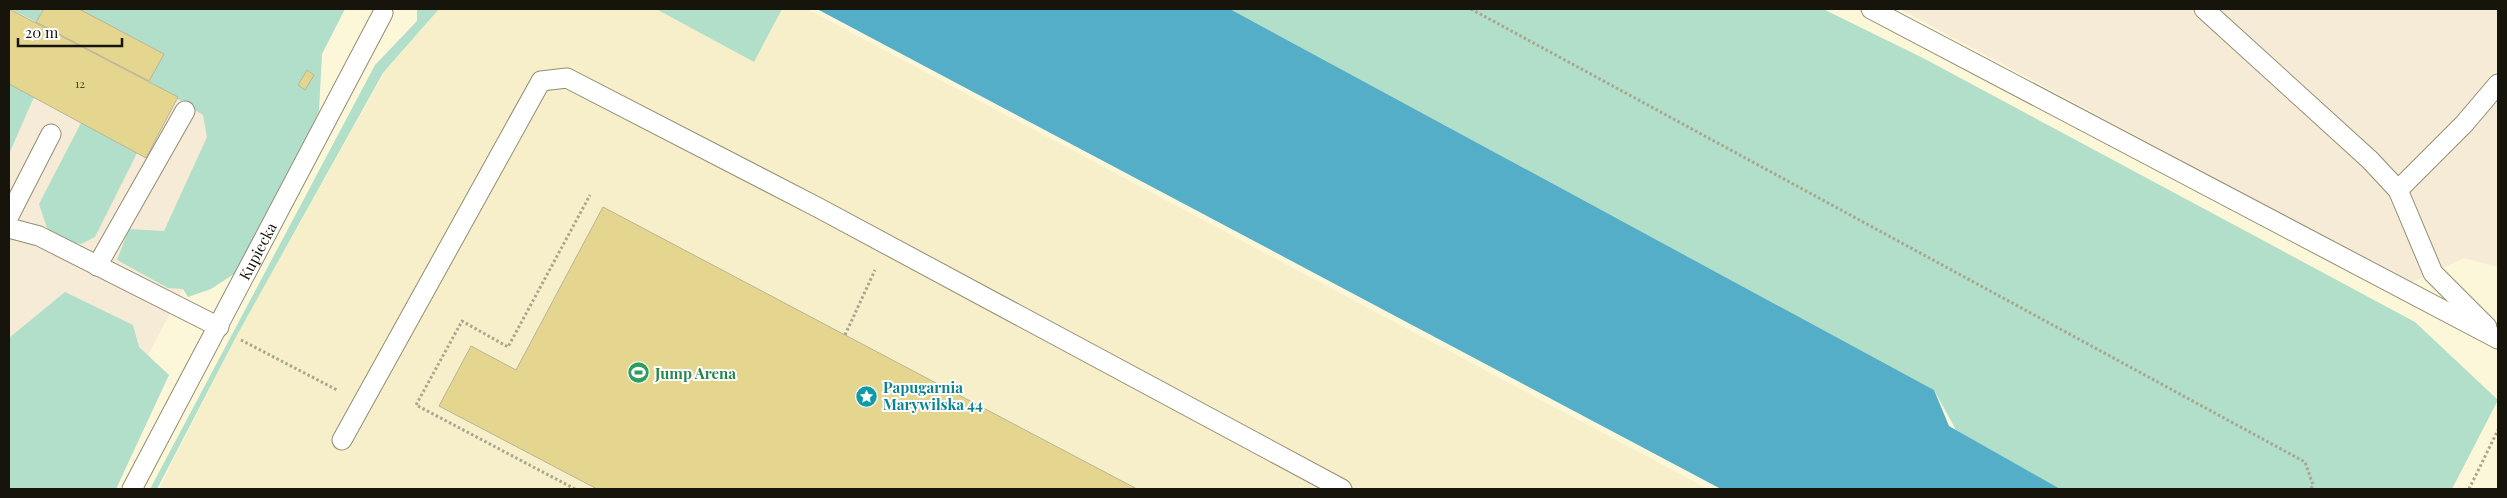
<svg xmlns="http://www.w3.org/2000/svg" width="2507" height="498" font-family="'Playfair Display',serif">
<rect width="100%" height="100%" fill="#fcf7d9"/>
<path fill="#f6efc9" d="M439 9H656L754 62 782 9H807L1708 489H159L236 337 384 73Z"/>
<path fill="#f6ebd6" d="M9 9H101L276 113 77 489H9Z
M1900 9H2498V267L2464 258 2410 283Z"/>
<path fill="#b1dfc9" d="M11 9H44L36 22Z
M79 9H345L322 54 319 111 305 143 234 274 211 289 188 297 183 289 168 288 117 260 129 229 164 231 207 137 203 115 149 81 164 54Z
M417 9H439L383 73 236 337 157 489H150L375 65 417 21Z
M656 9H782L754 62Z
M1230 9H1823L1923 58 2415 322 2498 400 2452 489H2058L1956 430 1934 390Z
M9 84 34 97 9 154Z
M81 123 137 153 95 237 81 244 65 241 47 228 39 204Z
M65 292 133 325 139 347 169 375 116 489H9V338Z"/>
<path fill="#54aec7" d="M817 9H1230L1934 390 1949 426 2060 489H1721Z"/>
<path fill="#e4d68e" stroke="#bab498" d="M9 9 178 97 146 158 9 84Z
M44 9H79L164 54 149 81 36 22Z
M307 70 314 75 305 90 298 85Z
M603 207 845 335 1137 489H597L439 406 471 346 516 370Z"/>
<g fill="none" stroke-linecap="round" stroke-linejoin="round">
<defs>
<g id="lane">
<path d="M1871 9 2498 339"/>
<path d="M2204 9 2370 160 2398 190 2433 273 2487 327"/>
<path d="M2398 190 2464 124 2498 84"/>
<path d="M9 216 51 134"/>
<path d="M9 228 39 236 219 327"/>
<path d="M97 266 185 111"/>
<path d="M342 440 541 81 567 78 817 207 1342 489"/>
<path id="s1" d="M132 489 383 13"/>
</g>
</defs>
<use href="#lane" stroke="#928d72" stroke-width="21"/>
<path stroke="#a9a58e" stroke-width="3" stroke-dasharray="2.5 2.5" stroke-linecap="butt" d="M1471 9 2305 462 2313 485 2311 489
M845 335 875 270
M241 340 337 390
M575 489 416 405 462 321 508 347 590 195
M2469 489 2498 430"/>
<use href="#lane" stroke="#fff" stroke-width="19"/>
</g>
<defs>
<symbol id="stadium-disc" viewBox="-11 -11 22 22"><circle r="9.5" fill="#2e9e5b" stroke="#fff"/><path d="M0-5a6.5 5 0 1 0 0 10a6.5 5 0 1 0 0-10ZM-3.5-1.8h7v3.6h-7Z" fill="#fff"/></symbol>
<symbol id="sight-disc" viewBox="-11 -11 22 22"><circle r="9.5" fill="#0f9aa8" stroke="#fff"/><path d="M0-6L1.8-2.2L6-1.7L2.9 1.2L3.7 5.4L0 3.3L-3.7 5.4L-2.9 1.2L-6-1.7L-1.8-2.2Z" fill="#fff"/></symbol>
</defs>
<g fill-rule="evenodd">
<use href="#stadium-disc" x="626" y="360" width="25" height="25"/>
<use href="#sight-disc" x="854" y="384" width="25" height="25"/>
</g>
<g text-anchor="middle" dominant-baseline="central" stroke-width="4" stroke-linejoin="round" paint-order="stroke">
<g font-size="12" fill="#4a452c">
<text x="80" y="83">12</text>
</g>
<g font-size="15" fill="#17150b" stroke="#fff">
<text stroke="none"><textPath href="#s1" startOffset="269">Kupiecka</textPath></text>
</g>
<g font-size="15" font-weight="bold" fill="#27864d" stroke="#fff" text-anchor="start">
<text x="655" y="373">Jump Arena</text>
</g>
<g font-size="15" font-weight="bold" fill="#0d838f" stroke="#fff" text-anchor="start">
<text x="883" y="387">Papugarnia<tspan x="883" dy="17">Marywilska 44</tspan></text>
</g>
</g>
<rect width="2507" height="498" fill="none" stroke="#17150b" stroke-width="20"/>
<path d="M18 38v8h104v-8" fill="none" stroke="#17150b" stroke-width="2.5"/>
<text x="25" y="38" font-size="15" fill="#17150b" stroke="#ffffff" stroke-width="4" paint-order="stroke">20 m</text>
</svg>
